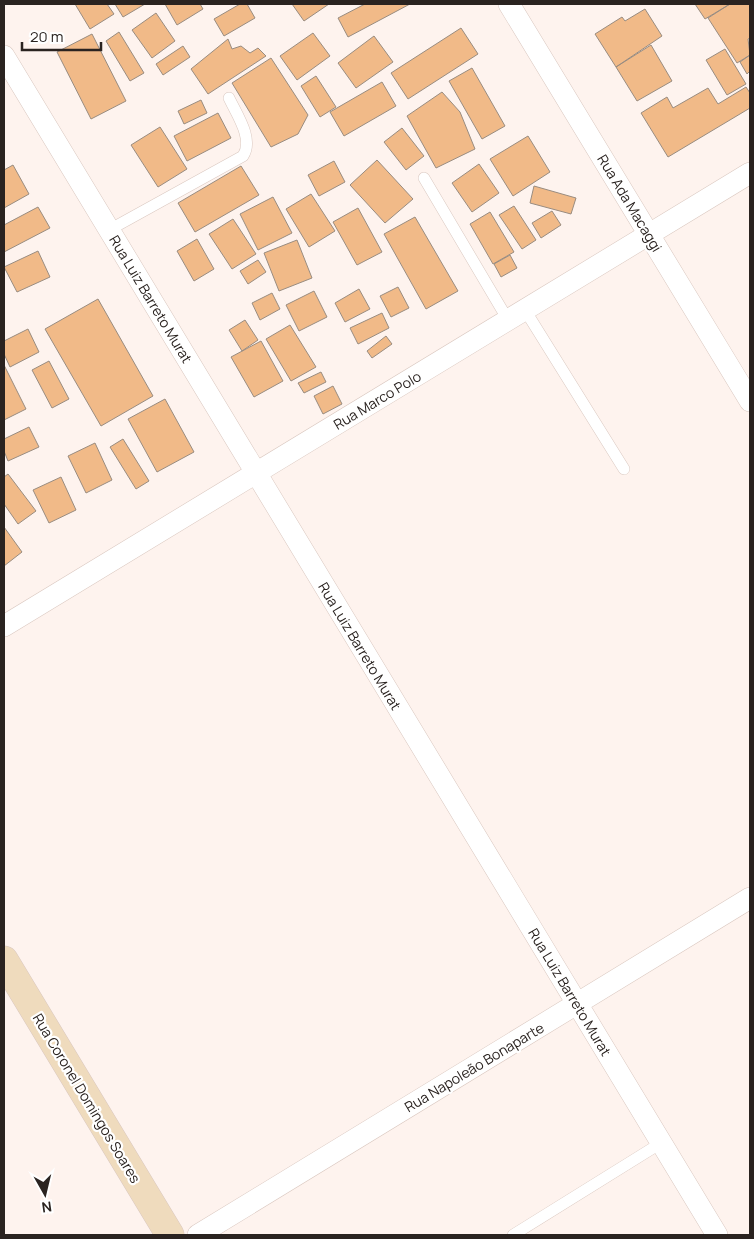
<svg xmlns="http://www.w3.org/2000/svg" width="754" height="1239" font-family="Manrope,sans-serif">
<rect width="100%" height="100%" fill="#fef3ee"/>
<path fill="#f1ba88" stroke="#998c80" d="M75 4H107L114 14 90 29Z
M115 4H145L123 17Z
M165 4H200L203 9 177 25Z
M240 4H247L255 18 224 36 214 19Z
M292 4H329L304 21Z
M365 4H410L348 37 338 18Z
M695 4H730L705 19Z
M730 4H750V38L748 39 750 55 737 63 708 18Z
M645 9 662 36 616 67 595 34 622 17 625 21Z
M156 13 175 41 152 58 132 30Z
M461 28 478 54 408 99 391 73Z
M119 32 144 73 130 81 106 41Z
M313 33 330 56 297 80 280 56Z
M92 34 126 101 91 119 57 52Z
M374 36 393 62 356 88 338 63Z
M228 39 232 49 241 46 250 53 258 48 266 56 208 94 191 69Z
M651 45 672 81 637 101 616 67Z
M183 46 190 57 163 75 156 64Z
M725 49 746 84 727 95 706 60Z
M750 55V71L747 74 740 62Z
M271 58 308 115 298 134 271 147 232 83Z
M472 68 505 126 482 139 449 81Z
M316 76 336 107 320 117 301 86Z
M382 82 396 106 344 136 330 112Z
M746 87 750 93V108L668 157 641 113 667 97 673 108 708 88 718 104Z
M442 92 460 112 475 149 436 168 407 116Z
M201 100 207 113 184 124 178 111Z
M218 113 231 138 187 161 174 136Z
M160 127 187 169 158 187 131 145Z
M402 128 424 156 406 170 384 142Z
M528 136 550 172 513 196 490 159Z
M377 160 413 199 385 223 350 185Z
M334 161 345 182 319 196 308 175Z
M479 164 499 193 472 212 452 183Z
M13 165 29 194 4 208V170Z
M241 166 259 195 195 232 178 203Z
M534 186 576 198 571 214 530 203Z
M311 194 335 231 309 247 286 209Z
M273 197 292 233 258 250 240 214Z
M514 206 536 240 522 249 499 215Z
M38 207 50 228 4 252V225Z
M358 208 382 252 357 265 333 222Z
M552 211 561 225 541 238 532 223Z
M490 212 514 252 493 264 470 224Z
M415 217 458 291 426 309 384 234Z
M233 219 256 254 232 269 209 234Z
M197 239 214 269 194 281 177 251Z
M297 240 312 278 279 291 264 253Z
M38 251 50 277 17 292 4 267Z
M510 255 517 268 501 277 494 264Z
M258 260 266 272 248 284 240 271Z
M398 287 409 308 391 317 380 296Z
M359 289 370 309 345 322 335 303Z
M314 291 327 317 299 331 286 305Z
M272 293 280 309 260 320 252 303Z
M98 299 153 396 101 426 45 329Z
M382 313 389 328 358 344 350 328Z
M245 320 258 340 242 351 229 330Z
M290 325 316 367 291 381 266 339Z
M28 329 39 352 10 367 4 354V341Z
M386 336 392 344 372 358 367 351Z
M261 341 283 381 254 397 231 357Z
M49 361 69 399 52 408 32 370Z
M4 365 26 409 4 420Z
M321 372 326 382 304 393 298 383Z
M333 386 342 404 323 414 314 396Z
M165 399 194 452 157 472 128 419Z
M29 427 39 447 8 461 4 451V439Z
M123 439 149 481 136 489 110 447Z
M95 443 112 480 86 493 68 456Z
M8 474 36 511 18 524 4 504V477Z
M61 477 76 510 49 523 33 490Z
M4 527 22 552 4 566Z"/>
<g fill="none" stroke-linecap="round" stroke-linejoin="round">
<defs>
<path id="lane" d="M424 178 508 320
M109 230 243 156C254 139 237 115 229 98
M525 310 624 469
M513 1235 661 1143"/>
<path id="street" d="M509 4 750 401
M4 56 717 1235
M4 626 750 173
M198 1235 750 898"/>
<path id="secondary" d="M4 960 170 1235"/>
</defs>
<use href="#lane" stroke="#dac8c0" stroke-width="12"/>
<use href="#street" stroke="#dac8c0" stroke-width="22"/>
<use href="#secondary" stroke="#dac8c0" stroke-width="29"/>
<use href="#lane" stroke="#fff" stroke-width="11"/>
<use href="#street" stroke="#fff" stroke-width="21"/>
<use href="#secondary" stroke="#efdbbd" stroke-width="28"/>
</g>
<g text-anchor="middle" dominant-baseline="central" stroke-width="4.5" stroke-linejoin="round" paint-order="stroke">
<g font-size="14" fill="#2a2320" stroke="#fff">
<text transform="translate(630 203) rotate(59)">Rua Ada Macaggi</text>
<text transform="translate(151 299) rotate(59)">Rua Luiz Barreto Murat</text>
<text transform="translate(377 400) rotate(-31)">Rua Marco Polo</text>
<text transform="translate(360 646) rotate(59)">Rua Luiz Barreto Murat</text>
<text transform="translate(570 992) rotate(59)">Rua Luiz Barreto Murat</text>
<text transform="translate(474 1067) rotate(-31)">Rua Napoleão Bonaparte</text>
<text transform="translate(87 1098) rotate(59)">Rua Coronel Domingos Soares</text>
</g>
</g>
<rect width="754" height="1239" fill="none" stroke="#2a2320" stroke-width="10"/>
<g transform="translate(45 1194) rotate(172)" stroke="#ffffff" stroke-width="4" paint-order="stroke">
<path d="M0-4L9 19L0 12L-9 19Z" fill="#2a2320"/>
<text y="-8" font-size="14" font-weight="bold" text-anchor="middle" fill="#2a2320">N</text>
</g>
<path d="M22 42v8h79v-8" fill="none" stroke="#2a2320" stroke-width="2.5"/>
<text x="30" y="42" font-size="15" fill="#2a2320" stroke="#ffffff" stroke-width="4" paint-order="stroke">20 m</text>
</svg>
